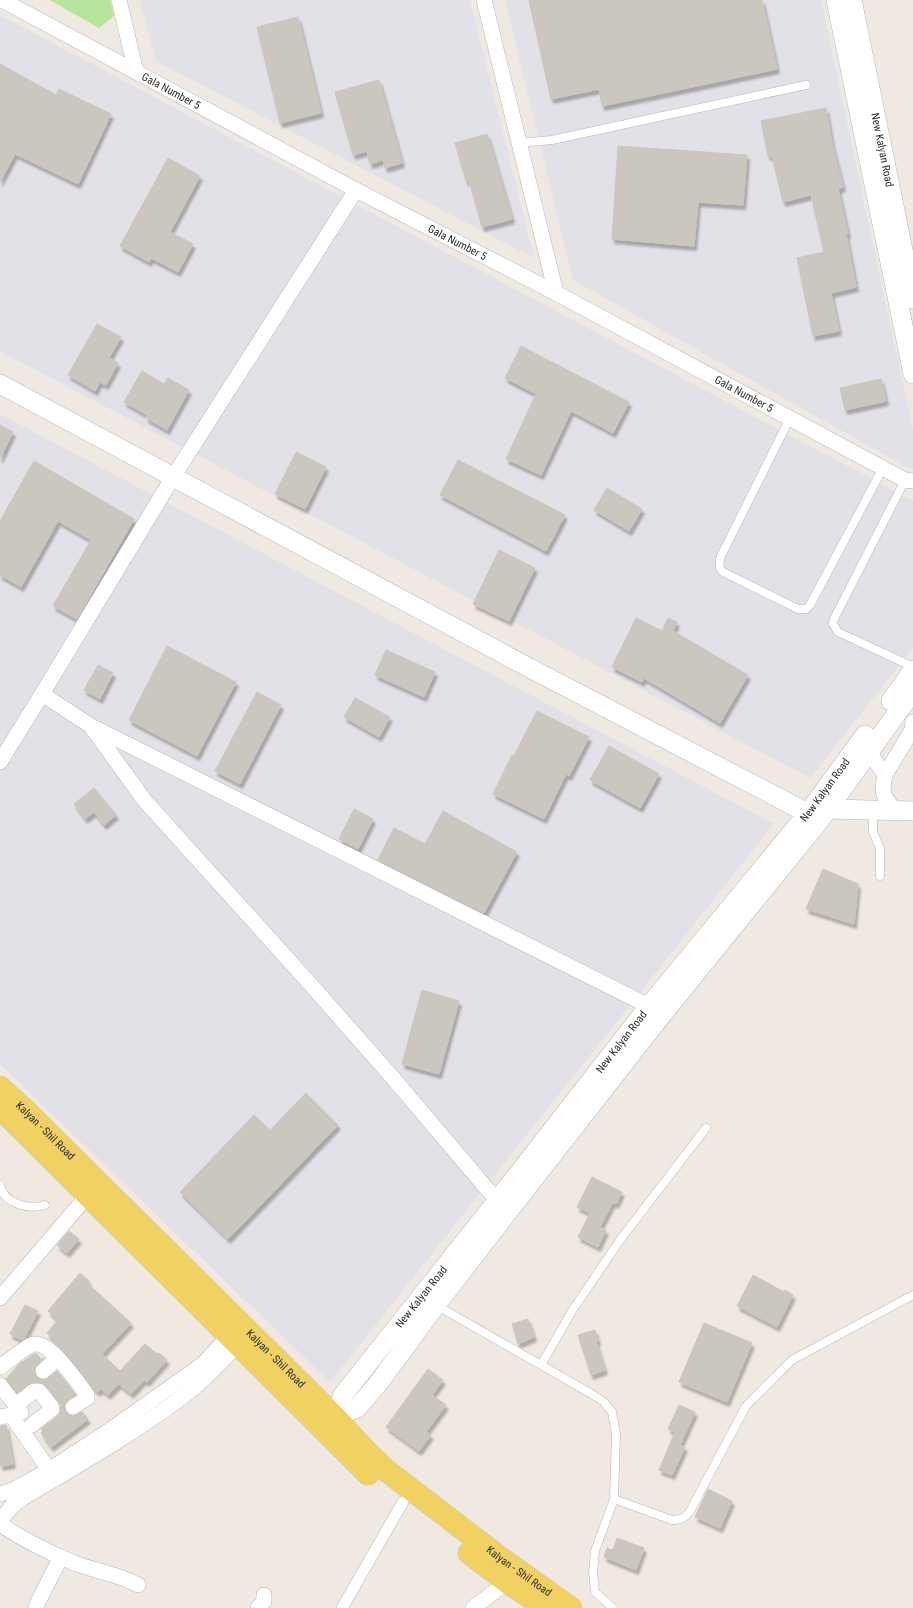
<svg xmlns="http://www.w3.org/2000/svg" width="913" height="1608" font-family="'Roboto Condensed',sans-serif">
<defs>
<filter id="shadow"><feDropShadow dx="2.5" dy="4.5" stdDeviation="1" flood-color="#0004"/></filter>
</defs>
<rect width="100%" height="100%" fill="#efe9e1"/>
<path fill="#e3e1e8" d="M140 0H470L534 258 156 61Z
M505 0H821L913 430V469L901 464 573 280Z
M0 15 913 501V648L810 778 0 351Z
M0 414 774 824 330 1382 0 1064Z"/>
<path fill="#b6e59e" d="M50 0H110L114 16 99 28Z"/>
<path fill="#cbc7bf" stroke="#cbc5ba" filter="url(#shadow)" d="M529 0H762L777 69 602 106 599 89 551 99Z
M298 17 321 113 280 123 257 27Z
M0 64 56 95 59 89 111 114 78 184 15 154 0 182Z
M379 80 402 163 385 168 383 160 370 164 367 151 353 155 335 92Z
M826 108 832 144 843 187 838 189 848 234H846L856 287 831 293 839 331 813 336 797 258 824 252 811 195 783 202 772 156H768L761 121Z
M487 134 512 219 482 227 469 180 466 181 455 143Z
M618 146 747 155 743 205 698 202 694 246 612 239Z
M168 158 200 176 170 232 193 244 178 272 151 258 149 262 120 246Z
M97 324 121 337 109 358 118 363 106 385 100 382 95 391 68 375Z
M521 346 629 402 613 433 571 411 541 475 506 459 536 394 505 378Z
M142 371 164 384 168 378 189 390 167 430 146 418 147 415 124 402Z
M881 379 886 401 845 410 840 388Z
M0 425 13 432 0 459Z
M296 452 326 467 305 509 275 494Z
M458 460 565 515 546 551 440 495Z
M34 461 134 519 77 619 53 606 91 540 58 521 21 587 0 575V521Z
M607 488 642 509 629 531 594 510Z
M499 550 535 568 509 621 473 604Z
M636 618 662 631 668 618 677 622 673 631 748 675 720 723 644 678 642 682 612 667Z
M167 646 236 682 197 756 129 720Z
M386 650 435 672 424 697 375 675Z
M98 665 113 673 100 699 84 690Z
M257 692 281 705 240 784 215 771Z
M355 698 390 717 379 737 344 717Z
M537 711 589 737 569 776 566 774 544 819 493 794 512 755 514 756Z
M609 746 659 774 640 808 590 780Z
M94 788 116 815 104 825 94 812 85 819 74 804Z
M354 809 373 819 358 849 339 839Z
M443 811 517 852 484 913 378 860 394 828 425 844Z
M823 869 858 884 854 924 806 909Z
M422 990 459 1001 439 1074 402 1064Z
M306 1093 338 1125 228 1239 180 1192 254 1115 270 1130Z
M592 1177 622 1192 616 1204 613 1202 600 1227 606 1230 598 1247 578 1237 590 1213 577 1207Z
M69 1231 79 1239 67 1253 57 1245Z
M80 1273 89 1281 87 1283 131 1323 102 1354 120 1371 145 1344 157 1354 159 1353 167 1360 147 1382 144 1380 131 1394 119 1384 108 1395 101 1389 98 1392 93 1388 69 1357 55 1344 57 1342 47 1333 58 1320 48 1311Z
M753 1275 784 1292 785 1290 793 1295 777 1327 737 1306Z
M25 1305 38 1311 24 1339 22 1340 10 1334Z
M528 1319 534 1337 518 1344 512 1324Z
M704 1323 752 1343 727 1402 679 1382Z
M595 1330 598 1341 596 1342 605 1370 591 1375 578 1335Z
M34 1354H37L41 1360 44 1358 35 1368 34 1372 36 1377 40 1379 45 1380 57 1371 76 1395 65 1403 64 1407 65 1412 69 1415 73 1416 82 1412 88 1419 51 1447 41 1433 43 1431 41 1429 58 1416 60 1412 61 1406 58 1400 43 1383 34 1382 29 1384 17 1393 6 1379 19 1364Z
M428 1369 443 1380 432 1395 446 1405 426 1432 431 1435 419 1451 386 1427Z
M679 1405 695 1412 680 1445 685 1447 672 1475 659 1470 675 1432 668 1429Z
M6 1425 13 1464 0 1466V1426Z
M708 1489 732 1501 720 1528 695 1517Z
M617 1538 644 1548 636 1570 604 1557 607 1548 613 1550Z"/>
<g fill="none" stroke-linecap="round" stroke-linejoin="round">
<defs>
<path id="service" d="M519 143 552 140 806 85
M790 418 721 556C719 562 718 568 723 572L798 609H806L810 605 883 468
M905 480 834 619 833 624 838 632 913 667
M873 810V832L880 848V876
M0 1185C4 1204 29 1210 45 1205
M436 1305 590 1393 604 1402 612 1412 616 1433 614 1499 595 1551 593 1572 595 1592 613 1608
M541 1365 572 1311 620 1240 706 1128
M614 1499 672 1520C681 1520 685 1518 690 1511L746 1406 792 1360 913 1295"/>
<path id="pedestrian" d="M342 1608 403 1502"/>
<g id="minor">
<path id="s1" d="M2 0 356 190 556 293 905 480 913 481"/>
<path d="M119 0 136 72"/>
<path d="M484 0 556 293"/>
<path d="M356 190 173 477 42 694 91 726 649 1006"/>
<path d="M93 729 145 801 304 977 393 1078 504 1209"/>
<path d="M869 752 885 775C881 795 883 796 896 811"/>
<path d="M0 762 42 694"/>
<path d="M885 775 912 730 913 722"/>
<path d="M0 1298 88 1195"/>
<path d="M0 1367C10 1360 20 1351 31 1345 48 1337 78 1383 87 1395V1398L73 1407"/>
<path d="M43 1371 58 1358"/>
<path d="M0 1385 21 1412"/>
<path d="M16 1405 34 1391H39L51 1406 52 1409 32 1425"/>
<path d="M0 1417 11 1415 49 1470"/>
<path d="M0 1494 13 1490 49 1470 107 1432 203 1364 229 1336"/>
<path d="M0 1521 12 1506 21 1499C78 1465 137 1432 190 1391 207 1377 223 1360 238 1344"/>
<path d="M0 1524C23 1540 48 1552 74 1563 95 1571 118 1574 138 1585"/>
<path d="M36 1608 39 1600 61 1557"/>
<path d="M258 1608 264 1601V1595"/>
<path d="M473 1608 507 1582"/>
</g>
<g id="tertiary">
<path d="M836 0 913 374"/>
<path id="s2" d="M852 0 913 299"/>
<path d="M0 384 524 665 819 819"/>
<path d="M891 701 913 670"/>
<path d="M828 809 913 811"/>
<path id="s3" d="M335 1417 343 1395 497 1201 649 1006 808 813 865 735"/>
<path d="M325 1426 335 1417 357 1408 377 1385 436 1305 507 1213 661 1016 820 820 913 691"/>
</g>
<g id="primary">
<path id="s4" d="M0 1087 26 1111 335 1417 365 1450 387 1471 498 1556 571 1608"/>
<path d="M0 1108 368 1474"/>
<path d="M469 1553 507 1582 546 1608"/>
</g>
</defs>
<use href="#service" stroke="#b4b7c1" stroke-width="9"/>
<use href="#pedestrian" stroke="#b4b7c1" stroke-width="12"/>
<use href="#minor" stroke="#b4b7c1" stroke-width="16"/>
<use href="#tertiary" stroke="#b4b7c1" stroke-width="20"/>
<use href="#primary" stroke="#c9c9c9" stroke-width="23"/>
<use href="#service" stroke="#fff" stroke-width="8"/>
<use href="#pedestrian" stroke="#fff" stroke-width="11"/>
<use href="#minor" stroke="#fff" stroke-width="15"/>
<use href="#tertiary" stroke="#fff" stroke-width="19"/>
<use href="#primary" stroke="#f2d163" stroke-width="22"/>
</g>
<g text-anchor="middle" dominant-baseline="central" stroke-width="3" stroke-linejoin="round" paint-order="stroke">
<g font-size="11" fill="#2e2e2e" stroke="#fff">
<text stroke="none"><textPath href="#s1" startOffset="192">Gala Number 5</textPath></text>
<text stroke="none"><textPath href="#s2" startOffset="153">New Kalyan Road</textPath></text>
<text stroke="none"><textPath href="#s1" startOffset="516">Gala Number 5</textPath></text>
<text stroke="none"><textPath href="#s1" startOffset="840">Gala Number 5</textPath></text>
<text stroke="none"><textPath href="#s3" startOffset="797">New Kalyan Road</textPath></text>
<text stroke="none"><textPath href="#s3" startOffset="473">New Kalyan Road</textPath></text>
<text stroke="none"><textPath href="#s4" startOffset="63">Kalyan - Shil Road</textPath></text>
<text stroke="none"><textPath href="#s3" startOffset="149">New Kalyan Road</textPath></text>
<text stroke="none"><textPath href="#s4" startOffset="387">Kalyan - Shil Road</textPath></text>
<text stroke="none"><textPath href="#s4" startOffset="711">Kalyan - Shil Road</textPath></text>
</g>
</g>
</svg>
